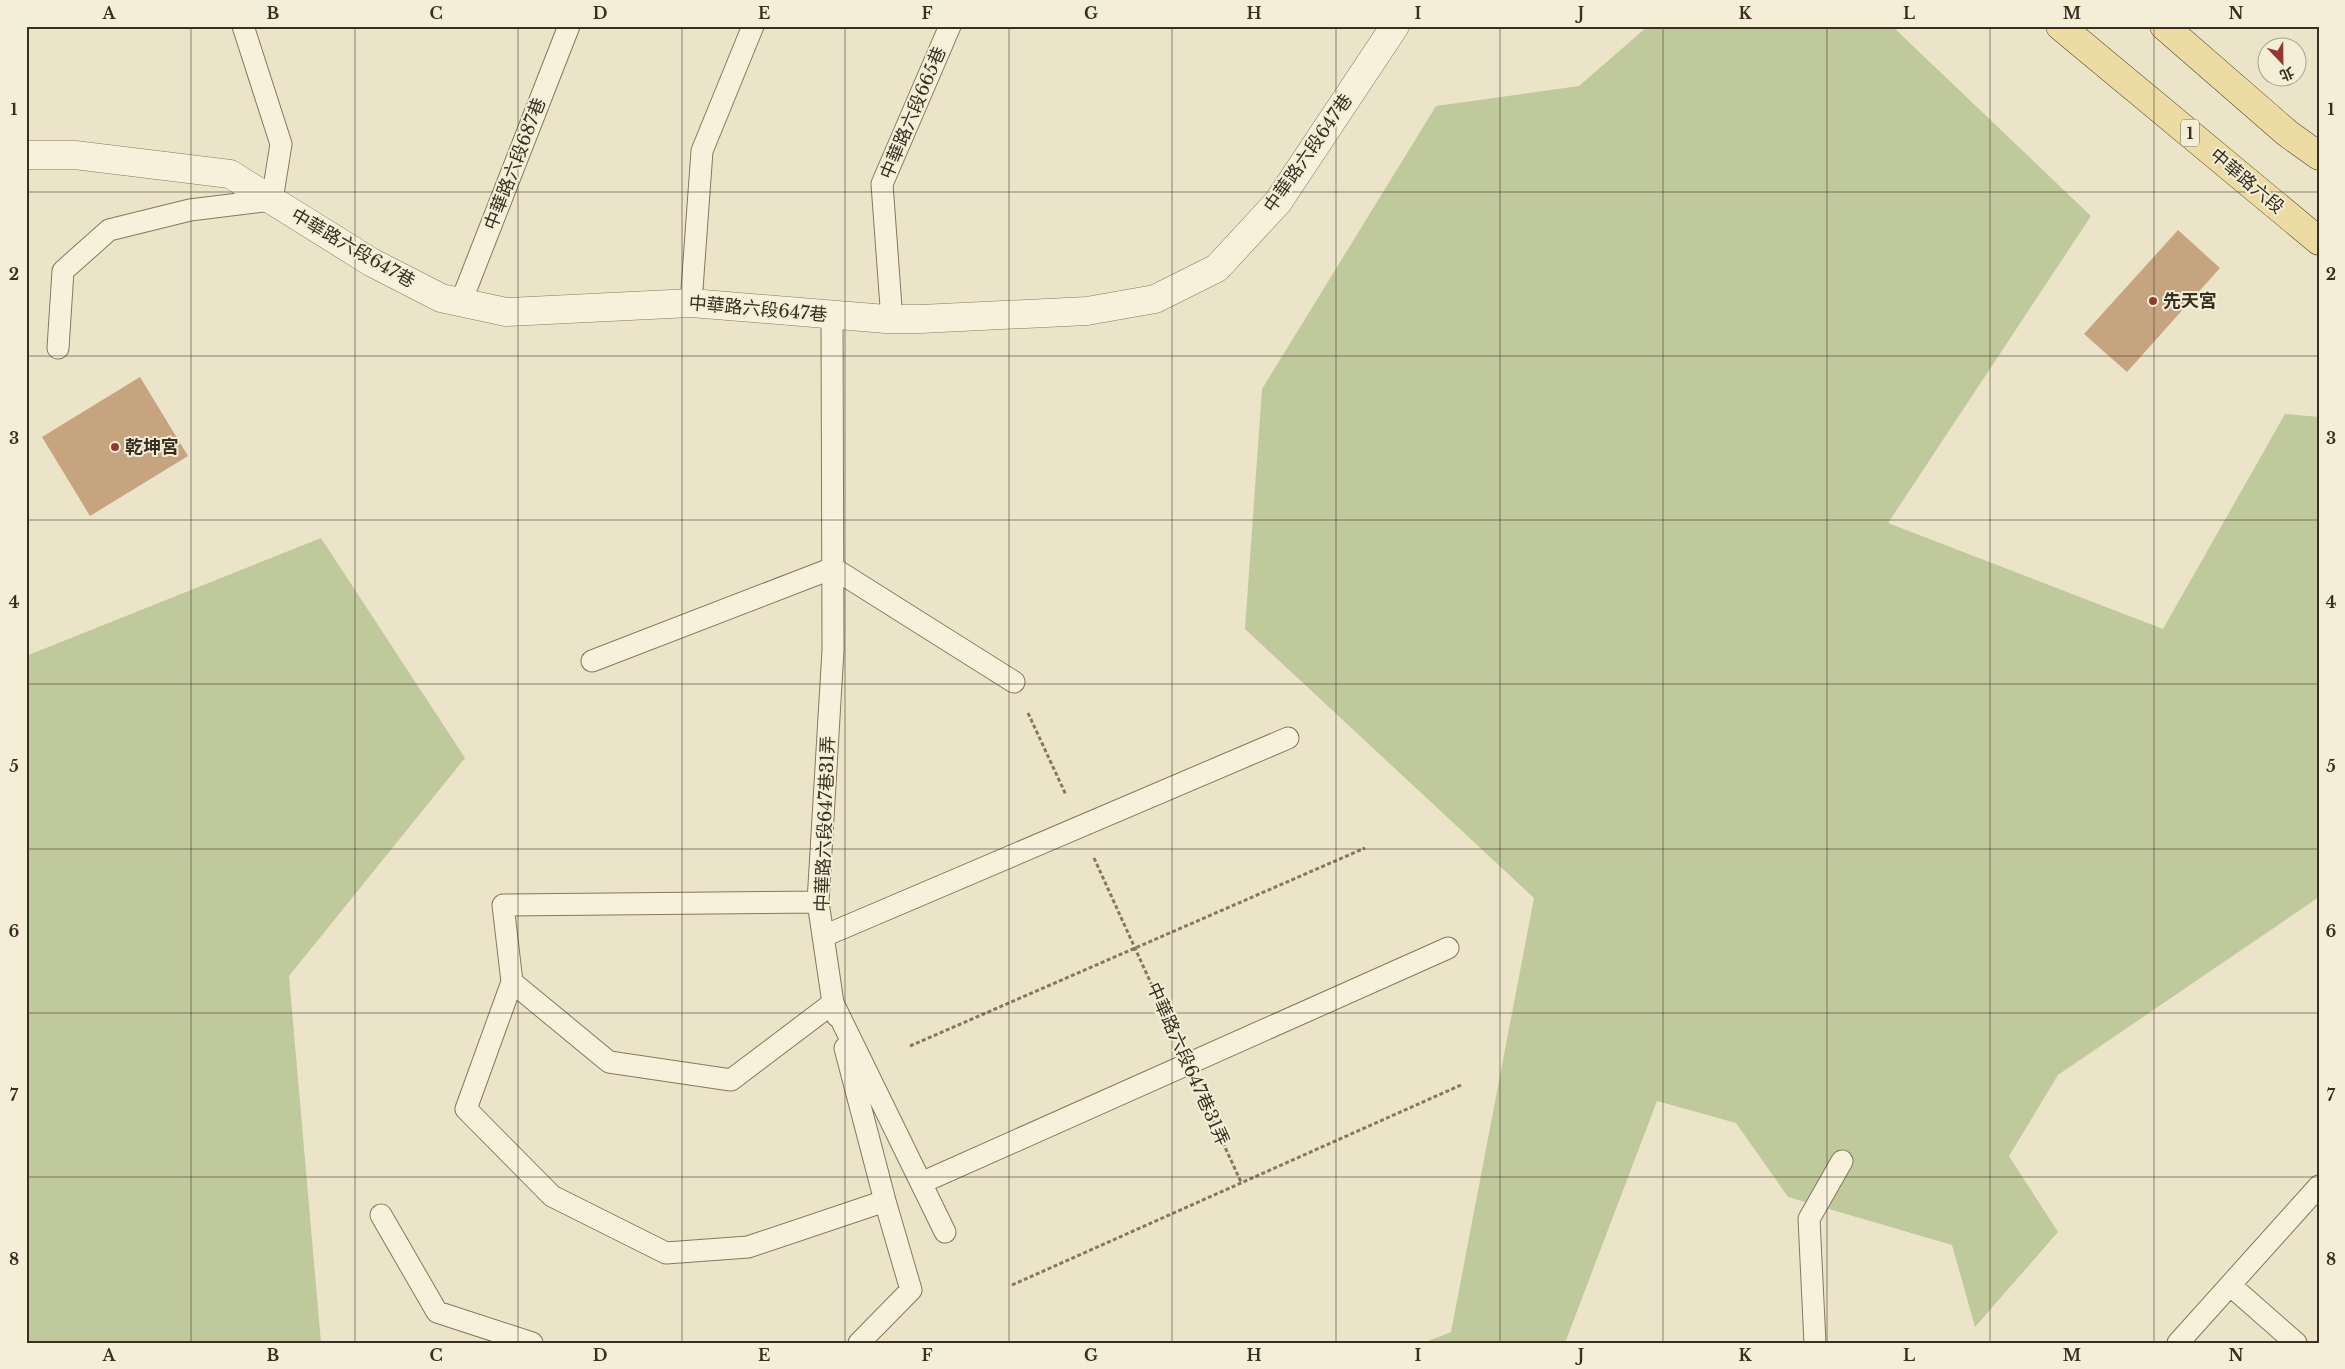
<svg xmlns="http://www.w3.org/2000/svg" width="2345" height="1369" font-family="'Libre Baskerville','Noto Sans TC',serif">
<rect width="100%" height="100%" fill="#ece4c8"/>
<path fill="#c0c99c" d="M1648 26H1892L2091 216 1888 523 2163 629 2285 414 2319 417V897L2058 1075 2009 1156 2058 1232 1975 1327 1952 1245 1788 1197 1736 1123 1657 1101 1565 1343H1423L1451 1332 1534 898 1245 629 1262 389 1436 106 1579 86Z
M321 538 465 758 289 976 321 1343H26V656Z"/>
<path fill="#c7a480" d="M2178 230 2220 268 2127 372 2084 334Z
M140 377 188 456 90 516 42 437Z"/>
<g fill="none" stroke-linecap="round" stroke-linejoin="round">
<defs>
<path id="lane" d="M461 302 569 26
M691 303 702 151 753 26
M832 315 833 650 818 902 833 1003 945 1232
M886 319 891 307 882 184 950 26
M58 348 63 271 109 230 190 210 272 200 281 144 243 26
M592 661 833 568 1014 682
M818 902 503 905 512 982 466 1109 552 1196 666 1253 748 1247 885 1201
M824 936 1288 738
M512 982 609 1062 731 1080 833 1003 837 1016
M845 1048 885 1201 911 1290 859 1343
M921 1183 1448 948
M381 1215 437 1312 532 1343
M2230 1285 2296 1343
M1815 1343 1809 1219 1842 1161
M2178 1343 2319 1186"/>
<path id="street" d="M26 155H75L230 174 371 262 441 298 506 312 691 303 886 319H920L1087 311 1155 299 1217 268 1278 202 1395 26"/>
<path id="primary" d="M2060 26 2319 241
M2164 26 2287 133 2319 156"/>
</defs>
<use href="#lane" stroke="#87775e" stroke-width="23"/>
<use href="#street" stroke="#87775e" stroke-width="29"/>
<use href="#primary" stroke="#554532" stroke-width="29"/>
<path stroke="#87775e" stroke-width="3" stroke-dasharray="4 2.5" stroke-linecap="butt" d="M1028 713 1066 795
M1094 858 1174 1034
M910 1046 1365 848
M1201 1095 1241 1182
M1012 1285 1461 1085"/>
<use href="#lane" stroke="#f7f1db" stroke-width="21"/>
<use href="#street" stroke="#f7f1db" stroke-width="28"/>
<use href="#primary" stroke="#ecdca3" stroke-width="28"/>
</g>
<path fill="none" stroke="#382e21" stroke-width="1" stroke-opacity="0.55" d="M191 26V1343M355 26V1343M518 26V1343M682 26V1343M845 26V1343M1009 26V1343M1172 26V1343M1336 26V1343M1500 26V1343M1663 26V1343M1827 26V1343M1990 26V1343M2154 26V1343M26 192H2319M26 356H2319M26 520H2319M26 684H2319M26 849H2319M26 1013H2319M26 1177H2319"/>
<g fill="#923a32" stroke="#f4eed7" stroke-width="2">
<circle cx="2153" cy="301" r="5"/>
<circle cx="115" cy="447" r="5"/>
</g>
<g text-anchor="middle" dominant-baseline="central" stroke-width="4" stroke-linejoin="round" paint-order="stroke">
<rect fill="#f4eed7" stroke="#706858" stroke-width="1" x="2181" y="119.5" width="18" height="27" rx="4"/>
<g font-size="16" font-weight="bold" fill="#382e21">
<text x="2190" y="133">1</text>
</g>
<g font-size="18" fill="#382e21" stroke="#f4eed7">
<text transform="translate(913 113) rotate(-67)">中華路六段665巷</text>
<text transform="translate(1308 153) rotate(-55)">中華路六段647巷</text>
<text transform="translate(515 164) rotate(-69)">中華路六段687巷</text>
<text transform="translate(2247 181) rotate(40)">中華路六段</text>
<text transform="translate(353 248) rotate(30)">中華路六段647巷</text>
<text transform="translate(758 309) rotate(5)">中華路六段647巷</text>
<text transform="translate(825 824) rotate(-88)">中華路六段647巷31弄</text>
<text transform="translate(1188 1064) rotate(66)">中華路六段647巷31弄</text>
</g>
<g font-size="18" font-weight="bold" fill="#382e21" stroke="#f4eed7" text-anchor="start">
<text x="2163" y="301">先天宮</text>
<text x="125" y="447">乾坤宮</text>
</g>
</g>
<rect width="2345" height="1369" fill="none" stroke="#f4eed7" stroke-width="55"/>
<g transform="translate(2282 62) rotate(158)"><circle r="24" fill="#f4eed7" stroke="#a9a18e"/>
<path d="M0-4L9 19L0 12L-9 19Z" fill="#923a32"/>
<text y="-8" font-size="14" font-weight="bold" text-anchor="middle" fill="#382e21">北</text>
</g>
<rect x="28" y="28" width="2290" height="1314" fill="none" stroke="#382e21" stroke-width="2"/>
<g font-size="16" text-anchor="middle" font-weight="bold" fill="#382e21">
<text x="109" y="19">A</text>
<text x="273" y="19">B</text>
<text x="436" y="19">C</text>
<text x="600" y="19">D</text>
<text x="764" y="19">E</text>
<text x="927" y="19">F</text>
<text x="1091" y="19">G</text>
<text x="1254" y="19">H</text>
<text x="1418" y="19">I</text>
<text x="1581" y="19">J</text>
<text x="1745" y="19">K</text>
<text x="1909" y="19">L</text>
<text x="2072" y="19">M</text>
<text x="2236" y="19">N</text>
<text x="14" y="115">1</text>
<text x="2331" y="115">1</text>
<text x="14" y="280">2</text>
<text x="2331" y="280">2</text>
<text x="14" y="444">3</text>
<text x="2331" y="444">3</text>
<text x="14" y="608">4</text>
<text x="2331" y="608">4</text>
<text x="14" y="772">5</text>
<text x="2331" y="772">5</text>
<text x="14" y="937">6</text>
<text x="2331" y="937">6</text>
<text x="14" y="1101">7</text>
<text x="2331" y="1101">7</text>
<text x="14" y="1265">8</text>
<text x="2331" y="1265">8</text>
<text x="109" y="1361">A</text>
<text x="273" y="1361">B</text>
<text x="436" y="1361">C</text>
<text x="600" y="1361">D</text>
<text x="764" y="1361">E</text>
<text x="927" y="1361">F</text>
<text x="1091" y="1361">G</text>
<text x="1254" y="1361">H</text>
<text x="1418" y="1361">I</text>
<text x="1581" y="1361">J</text>
<text x="1745" y="1361">K</text>
<text x="1909" y="1361">L</text>
<text x="2072" y="1361">M</text>
<text x="2236" y="1361">N</text>
</g>
</svg>
